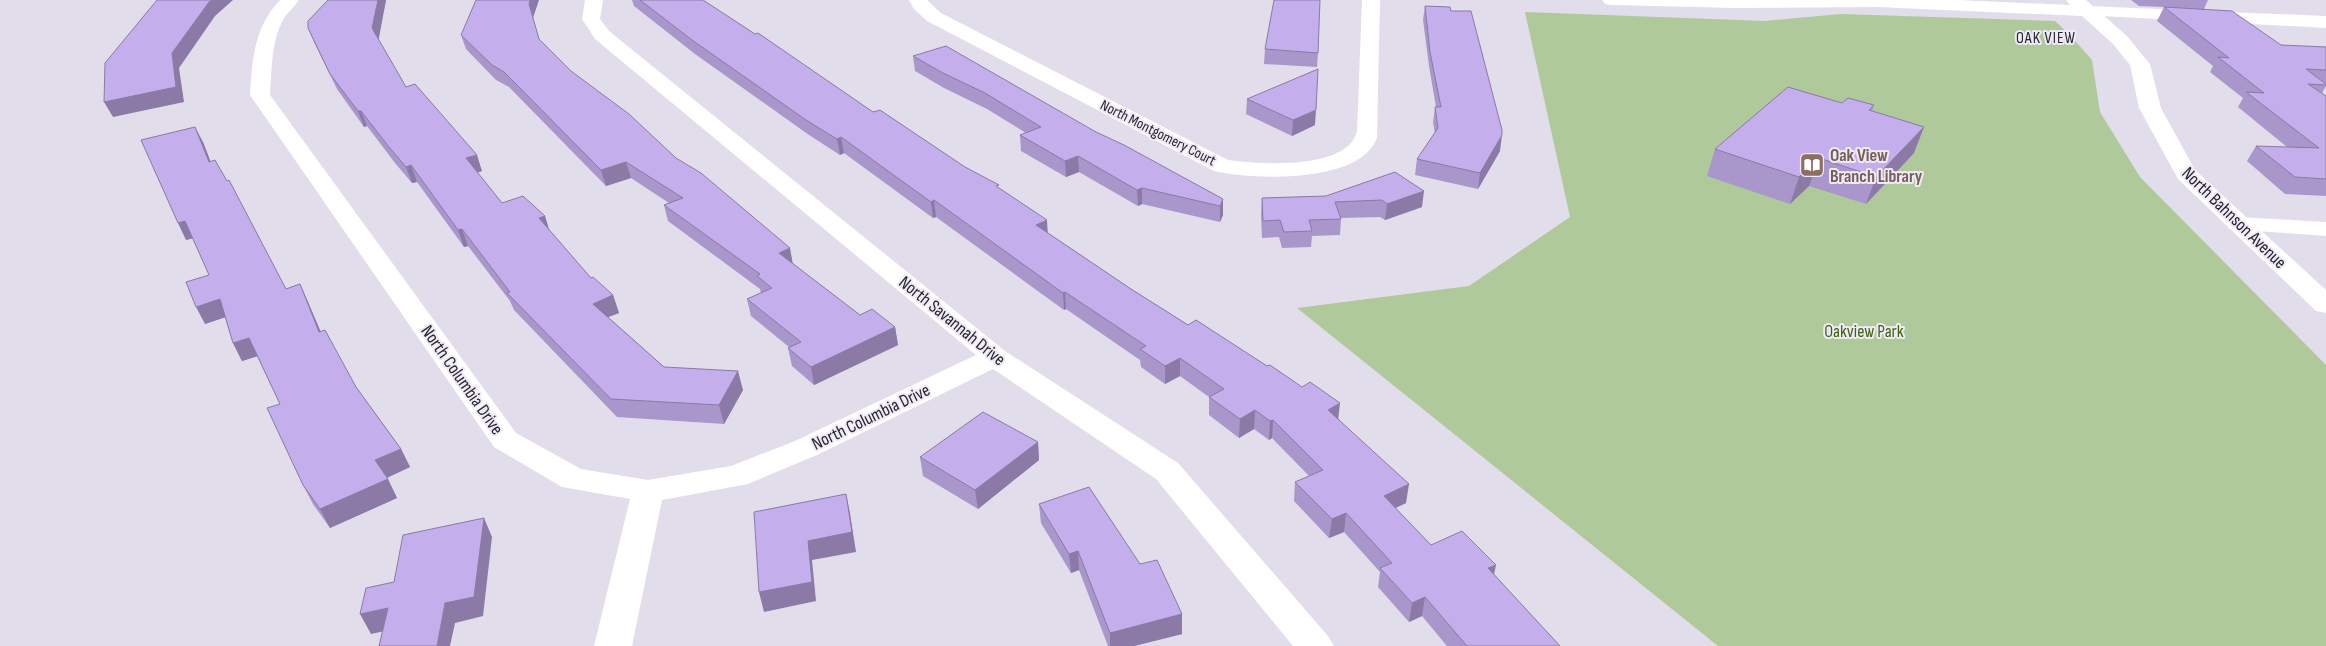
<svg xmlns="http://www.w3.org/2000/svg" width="2326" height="646" font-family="'Sofia Sans Condensed',sans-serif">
<rect width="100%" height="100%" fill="#e1ddeb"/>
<path fill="#afc99b" d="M1525 12 1765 21 1841 14 2055 21 2069 34 2092 60 2100 112 2140 177 2326 365V646H1718L1297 308 1469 286 1570 217Z"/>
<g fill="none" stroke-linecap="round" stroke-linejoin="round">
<path fill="#fff" fill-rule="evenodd" d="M280 0H299C294 8 286 13 282 22 271 44 272 70 270 95L516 433 581 469 648 480 731 466 795 441 976 355 595 39 582 19 585 0H603L600 19 609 31 1005 351 1178 463 1328 636 1334 646H1293L1156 479 993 369 817 455 748 484 662 500 632 646H594L630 499 562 487 494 447 250 95C252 60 254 27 280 0Z
M909 0H927L941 13 1228 160C1258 164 1348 171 1357 131L1362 0H1380L1377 138C1360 184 1253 180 1214 171L927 21 914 9Z
M2088 6 2326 16V28L2082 15 2079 11 2082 7Z
M2238 217 2326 222V236L2229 229 2226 224 2229 219Z"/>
<path fill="#fff" fill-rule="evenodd" d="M1602 0H1958L2070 5 2066 0H2086L2127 36 2150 64 2161 108 2195 170 2326 290V313L2316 311 2178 179 2139 108 2130 65 2113 44 2082 16 1877 7 1735 8 1611 5 1605 4Z"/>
</g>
<path fill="#a996cb" d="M328 0H386L378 39 406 87 482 171 477 173 502 203 545 216 549 230 591 278 613 295 619 313 608 317 664 367 743 390 724 424 617 417 514 310 510 301 468 246 464 247 417 182 412 183 395 163 367 126 364 127 337 89 314 42 308 28Z
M632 0H703L873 112 965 167 999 188 1048 233 1131 289 1339 419 1406 503 1395 508 1431 545 1494 575 1560 646H1447L1422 616 1409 622 1378 587 1380 572 1344 532 1329 538 1294 501 1295 482 1309 476 1272 438 1269 440 1254 429 1239 438 1209 415V397L1180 376 1165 384 1141 367 1140 360 1066 309 1064 310 936 217 933 218 844 153 840 155 809 135 695 54 634 6Z
M2131 0H2208L2204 9 2281 45 2326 47V86L2322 93 2326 96V196L2285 194 2247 161 2256 146 2287 147 2238 107 2243 98 2210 72 2213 66 2157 21 2164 7 2139 6Z
M1425 6 1451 11 1500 151 1478 189 1415 175 1417 159 1435 134 1433 122 1435 107H1436L1429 66 1423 20Z
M533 18 539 40 571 71 676 158 793 264 860 315 895 327 898 345 814 385 792 366 788 348 789 347 751 316 747 299 761 293 760 289 668 221 664 205 669 203 631 178 606 186 509 87 496 80 466 49 461 35Z
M1265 49 1318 53 1317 67 1264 64Z
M913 56 1096 132 1223 199V215L1220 222 1142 204 1138 206 1079 172 1066 177 1021 151 1020 135 1026 133 987 109 944 88 915 71Z
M1247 99 1315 125 1292 136 1246 114Z
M1874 105 1872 111 1914 153 1866 204 1809 186 1790 204 1707 176 1715 149Z
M203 142 210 161 286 289 300 284 308 302 321 332 356 387 401 449 410 467 387 478 397 498 330 528 313 504 303 485 280 404 257 356 242 361 233 343 225 317 205 324 209 275 193 238 186 240Z
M1395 172 1422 207 1385 220 1380 217 1341 218 1340 235 1312 236 1311 247 1282 248 1279 237 1262 238 1261 214 1262 198 1326 196Z
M1038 442 1039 460 978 509 923 476 920 457Z
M1039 504 1140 564 1182 614V634L1134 646H1108L1079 570 1071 573 1041 523Z"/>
<path fill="#8a7aa5" d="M212 0H233L215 16 179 68 184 102 113 117 104 102 172 53 209 2Z
M378 0H386L378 43 372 28Z
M530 0H539L533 18 529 4Z
M1316 110 1315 125 1292 136 1293 120Z
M358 111H361L367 126 364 127Z
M195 127 203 142 217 178 209 162Z
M1924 127 1914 153 1866 204 1876 177Z
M1502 135 1500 151 1478 189 1480 173Z
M841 137 844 153 840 155 837 139Z
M477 155 482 171 472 174 466 158Z
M1078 156 1079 172 1066 177 1065 161Z
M1819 158 1809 186 1790 204 1799 177Z
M626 162 631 178 606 186 601 170Z
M411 165 417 182 412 183 406 167Z
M1142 188V204L1138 206 1137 190Z
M1424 191 1422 207 1385 220 1387 204Z
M1223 199V215L1220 222V206Z
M934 200 936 217 933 218 931 202Z
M545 216 550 233 539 218Z
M1047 220 1048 237 1036 225Z
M185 221 194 238 186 240 178 223Z
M462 229 468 246 464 247 458 230Z
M790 248 793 265 779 253Z
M300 284 308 302 328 350 319 332Z
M1065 292 1066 309 1064 310 1063 293Z
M613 295 619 313 598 321 593 304Z
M220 299 229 316 205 324 196 307Z
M895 327 898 345 814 385 811 367Z
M249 338 258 356 242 361 233 343Z
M1180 358V376L1165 384V366Z
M738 371 743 390 724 424 719 405Z
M1340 403 1338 421 1328 410Z
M1255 410 1254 429 1239 438 1240 419Z
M1273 420 1272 438 1269 440 1270 421Z
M1038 442 1039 460 978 509 975 490Z
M401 449 410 467 384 479 375 460Z
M388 479 397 498 330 528 320 509Z
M1409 484 1406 503 1381 515 1384 496Z
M846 494 850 513 856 552 812 560 816 601 764 612 759 592 808 541Z
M1346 513 1344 532 1329 538 1332 519Z
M484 518 492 537 483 616 455 623 450 646H437L445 603Z
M1078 551 1079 570 1071 573 1069 554Z
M1496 565 1492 584 1488 568Z
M1425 597 1422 616 1409 622 1412 603Z
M388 608 398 628 371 634 360 614Z
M1182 614V634L1134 646H1110V633Z"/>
<path fill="#c5aeec" stroke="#8a7aa5" d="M157 0H212L209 2 172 53 176 87 104 102 105 63Z
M328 0H378L372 28 406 87 415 84 477 155 466 158 502 203 523 196 545 216 539 218 591 278 593 277 613 295 593 304 664 367 738 371 719 405 611 399 507 293 510 292 462 229 458 230 411 165 406 167 389 147 361 111H358L330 74 308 28V21Z
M476 0H530L529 4 539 39 571 71 629 114 676 158 701 173 790 248 779 253 860 315 872 309 895 327 811 367 788 348 801 342 747 299 772 288 757 276 760 274 664 205 683 198 626 162 601 170 504 72 492 65 461 35Z
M640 0H703L755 34 758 33 873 112 880 110 965 167 999 185 996 186 1047 220 1036 225 1131 289 1188 325 1196 320 1267 366 1270 365 1302 387 1310 382 1340 403 1328 410 1409 484 1384 496 1431 545 1462 531 1496 565 1488 568 1560 646H1467L1425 597 1412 603 1380 568 1392 563 1346 513 1332 519 1295 482 1323 470 1273 420 1270 421 1255 410 1240 419 1209 397 1224 389 1180 358 1165 366 1140 349 1146 346 1065 292 1063 293 934 200 931 202 841 137 837 139 806 120 692 40Z
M1274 0H1320L1318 53 1265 49Z
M1425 6 1450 7 1451 11H1471L1502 130V135L1480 173 1417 159 1438 128 1435 107H1441L1430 52Z
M2164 7 2232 11 2281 45 2326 47V70L2306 69 2326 84V85L2308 84 2326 96V179L2295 177 2256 146 2319 148 2246 92 2264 93 2218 57 2229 58Z
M946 46 1096 132 1124 145 1223 199 1220 206 1142 188 1137 190 1078 156 1065 161 1020 135 1041 127 985 93 943 73 913 56Z
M1318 69 1316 110 1293 120 1247 99Z
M1788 87 1842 103 1848 98 1874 105 1869 110 1924 127 1876 177 1819 158 1799 177 1715 149Z
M195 127 209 162 215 160 227 181 229 180 286 289 300 284 319 332 325 330 356 387 401 449 375 460 388 479 320 509 303 485 267 408 280 404 249 338 233 343 220 299 196 307 186 282 209 275 185 221 178 223 141 140Z
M1395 172 1424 191 1387 204 1382 200 1335 202 1341 219 1309 220 1312 231 1284 232 1280 220 1263 221 1262 198 1326 196Z
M983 412 1038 442 975 490 920 457Z
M1089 487 1140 564 1157 560 1182 614 1110 633 1078 551 1069 554 1039 504Z
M846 494 852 532 808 541 812 582 759 592 754 512Z
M484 518 474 597 445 603 437 646H379L388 608 360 614 366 588 394 582 403 535Z"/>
<defs>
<symbol id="library-square" viewBox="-11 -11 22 22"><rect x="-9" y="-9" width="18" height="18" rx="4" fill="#8d6e63" stroke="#efeaf8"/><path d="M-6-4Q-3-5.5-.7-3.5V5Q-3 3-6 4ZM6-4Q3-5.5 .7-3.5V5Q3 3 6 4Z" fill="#fff"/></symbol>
</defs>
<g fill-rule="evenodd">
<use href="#library-square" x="1798" y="151" width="28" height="28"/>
</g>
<g text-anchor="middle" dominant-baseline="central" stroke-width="4" stroke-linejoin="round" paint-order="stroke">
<g font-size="15" fill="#27252a" stroke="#efeaf8">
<text transform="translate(1158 133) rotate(27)">North Montgomery Court</text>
</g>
<g font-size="16" letter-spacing="1" fill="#27252a" stroke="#efeaf8">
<text x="2046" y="38">OAK VIEW</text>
</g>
<g font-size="18" font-weight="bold" fill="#785e54" stroke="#efeaf8" text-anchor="start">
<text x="1830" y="155">Oak View<tspan x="1830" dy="21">Branch Library</tspan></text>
</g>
<g font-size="18" fill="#27252a" stroke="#efeaf8">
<text transform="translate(2234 218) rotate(44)">North Bahnson Avenue</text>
<text transform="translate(952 321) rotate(39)">North Savannah Drive</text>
<text transform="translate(462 380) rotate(55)">North Columbia Drive</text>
<text transform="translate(871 417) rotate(-26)">North Columbia Drive</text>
</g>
<g font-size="18" fill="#3d640b" stroke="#efeaf8">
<text x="1864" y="331">Oakview Park</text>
</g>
</g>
</svg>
